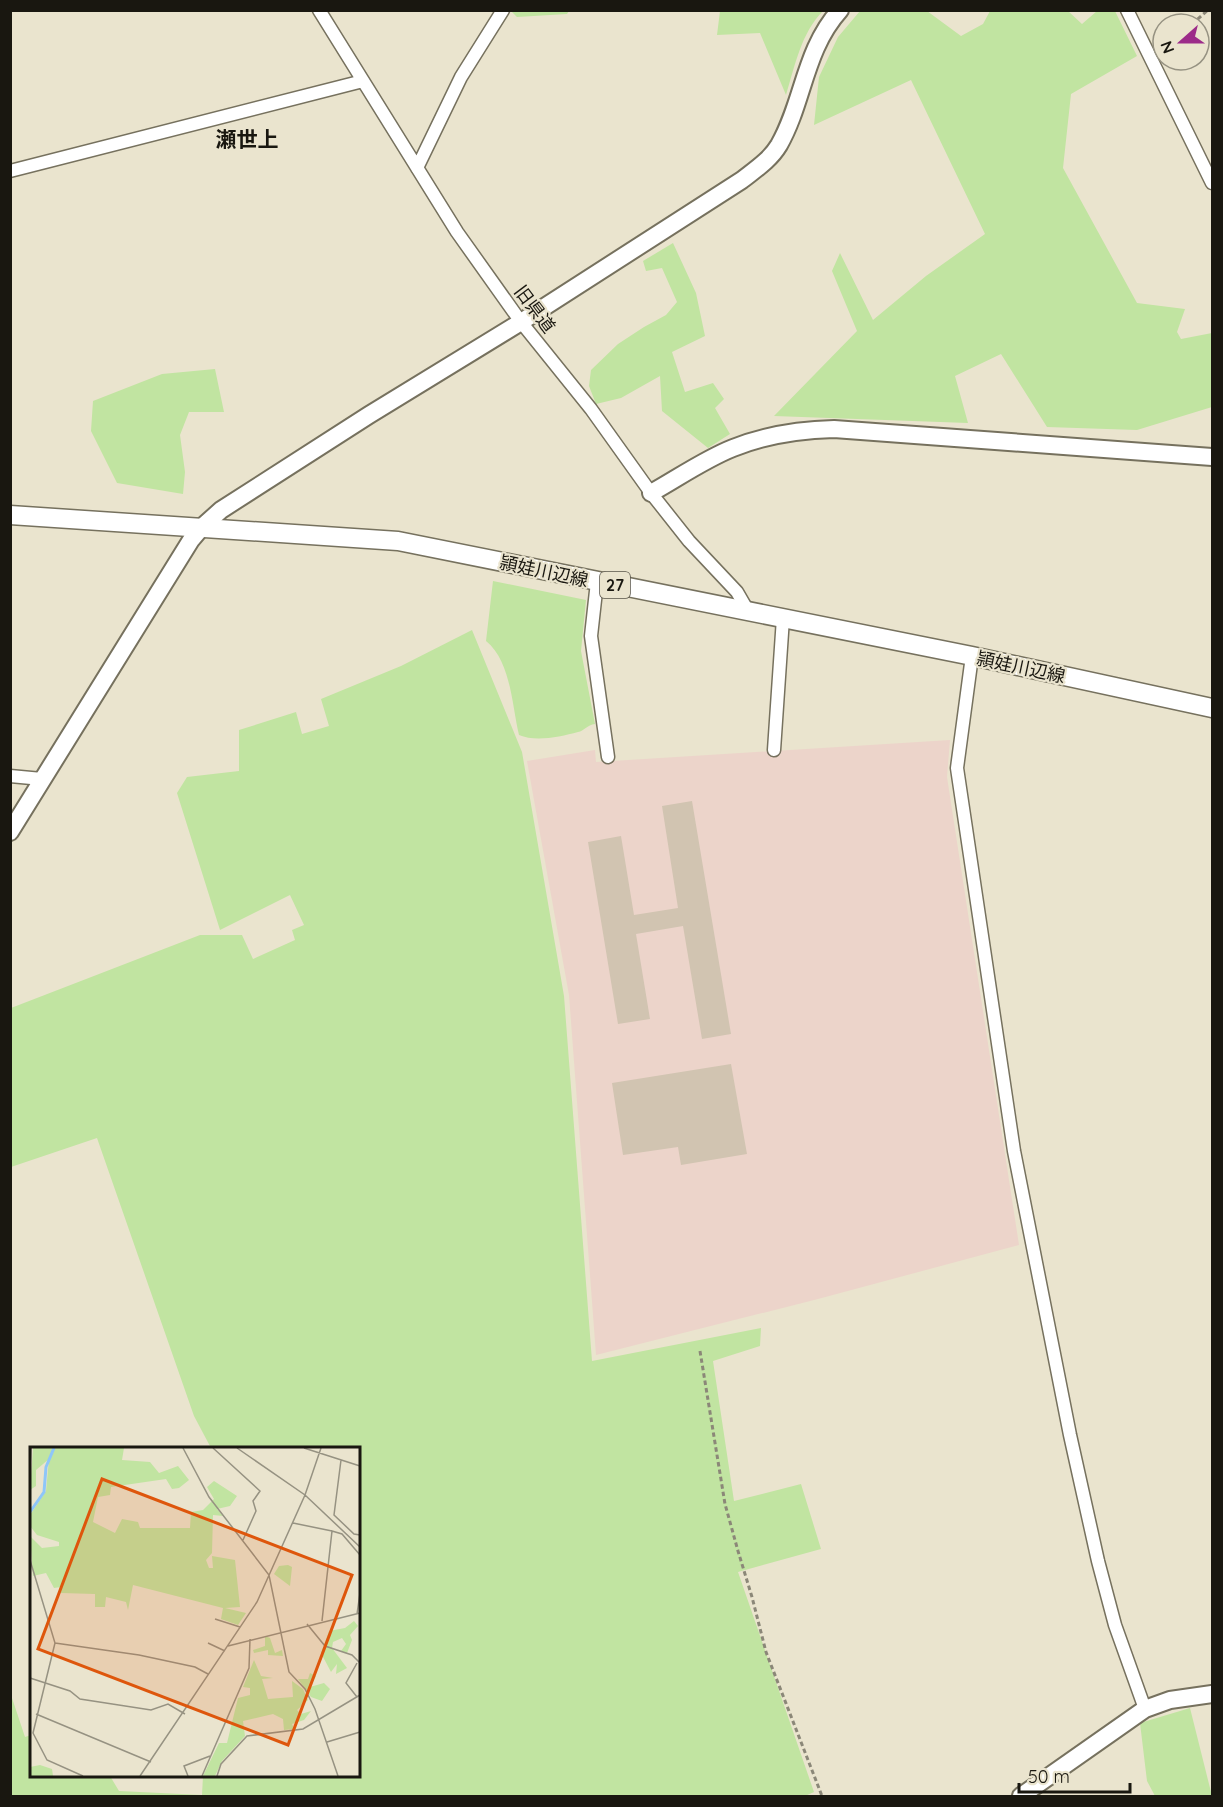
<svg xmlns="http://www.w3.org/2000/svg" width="1223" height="1807" font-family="Quicksand,'Noto Sans JP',sans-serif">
<rect width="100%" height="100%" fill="#eae4ce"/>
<path fill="#ecd4ca" d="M950 740 947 777 1019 1245 818 1299 596 1355 569 995 527 761 595 750 596 762Z"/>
<path fill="#c1e4a1" d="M511 11H569L567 14 517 17Z
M720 11H823C801 33 795 66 786 95L760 33 717 35Z
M860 11H927L961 36 983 24 990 11H1068L1082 24 1097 11H1115L1137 56 1071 94 1063 168 1137 303 1185 309 1177 332 1181 339 1212 333V407L1137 430 1047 427 1001 354 955 376 968 423 774 416 857 331 832 271 840 253 873 320 926 276 985 234 911 80 814 125 819 77 838 37Z
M673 243 696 293 705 336 672 352 685 392 713 383 724 399 715 408 730 434 708 448 662 411 660 376 621 398 596 404 589 386 591 370 618 344 644 327 666 315 677 302 662 268 646 271 643 261Z
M215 369 224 412H189L180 435 185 472 183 494 117 483 91 431 93 401 162 374Z
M493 581 586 600 581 651 595 724C587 725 584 731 578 732 560 737 535 742 519 735 512 706 511 661 486 641Z
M472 630 522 752 564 996 592 1361 761 1328 760 1346 713 1361 734 1501 801 1484 821 1549 738 1572 814 1792 805 1796H11V1695L25 1737 31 1735 32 1776H110L119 1791 202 1795 203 1776H358V1448H211L194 1416 97 1138 11 1167V1008L200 935H242L253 959 295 940 292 930 304 925 290 895 220 930 177 793 187 777 239 771V730L296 712 302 734 329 726 321 699 401 666Z
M1190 1708 1212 1796H1155L1147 1781 1140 1723Z"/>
<path fill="#d1c4b1" d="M692 801 731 1034 702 1039 683 926 636 934 650 1019 618 1024 588 842 621 836 634 915 678 908 662 806Z
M731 1064 747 1154 681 1165 678 1147 623 1155 612 1083Z"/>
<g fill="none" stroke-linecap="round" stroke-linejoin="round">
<defs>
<path id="street" d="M319 10 457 232 521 322 591 409 651 493 689 541 737 592 748 611
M1127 10 1212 183
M417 168 461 77 503 10
M10 171 363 81
M597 582 591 636 608 757
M972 656 957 768 1014 1151 1070 1435 1098 1561 1115 1625 1145 1709
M774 750 783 618
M10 776 42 779"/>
<path id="secondary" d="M651 493C678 478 705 459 733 448 765 435 799 430 834 429L1212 457
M10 832 191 540 202 527 221 510 369 415 521 322 742 180C756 169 770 160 779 145 804 101 804 50 840 10
M1021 1796 1145 1709 1170 1700 1212 1694"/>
<path id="primary" d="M10 515 398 541 972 656 1212 708"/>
</defs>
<use href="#street" stroke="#76715e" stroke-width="15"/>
<use href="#secondary" stroke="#76715e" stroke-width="20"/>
<use href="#primary" stroke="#76715e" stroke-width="21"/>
<path stroke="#8b8778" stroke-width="3" stroke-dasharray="4.5 3" stroke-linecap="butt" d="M1192 24 1208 10
M700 1351 725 1504 738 1551 752 1597 766 1652 822 1796"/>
<use href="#street" stroke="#fff" stroke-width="12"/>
<use href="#secondary" stroke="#fff" stroke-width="16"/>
<use href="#primary" stroke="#fff" stroke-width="18"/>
</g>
<g text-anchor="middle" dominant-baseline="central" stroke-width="4.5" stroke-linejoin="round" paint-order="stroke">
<rect fill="#eae4ce" stroke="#585449" stroke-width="1.5" x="600" y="572" width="30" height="26" rx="4.5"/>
<g font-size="16" font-weight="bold" fill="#191710">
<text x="615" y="585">27</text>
</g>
<g font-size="18" fill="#191710" stroke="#eae4ce">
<text transform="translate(535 309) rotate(53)">旧県道</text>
<text transform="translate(544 571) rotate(12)">頴娃川辺線</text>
<text transform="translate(1021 667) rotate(12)">頴娃川辺線</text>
</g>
<g font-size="21" font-weight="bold" fill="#191710" stroke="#eae4ce">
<text x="247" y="139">瀬世上</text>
</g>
</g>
<g transform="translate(30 1447)">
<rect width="330" height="330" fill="#eae4ce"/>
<path d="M3 1H94L92 13 120 15 129 26 148 19 159 33 149 41 142 42 136 32 81 40 80 48 68 50 63 75 85 86 92 72 108 75 110 81H160L161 65 173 63 184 52 177 40 184 34 207 49 200 59 187 62 193 69 183 68 182 106 176 113 179 121H183L182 109 205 113 210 160 195 161 216 166 208 178 191 172 193 161 103 138 98 163 96 155 76 150 75 160H65V147L31 146V140L24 141 16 126 3 129 0 89 12 101 29 99V95L7 88 0 79V68L16 44 19 12 6 23V39L0 43ZM258 118 262 120 260 139 244 127 249 119ZM324 174 328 179 320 188 322 193 317 206 311 204 316 197 312 191 303 195 302 201 317 221 306 227 307 217 301 225 291 206 299 184 315 181ZM235 189 240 191 245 206 252 203 253 209 238 208V203L224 206 223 203 235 199ZM224 213 231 229 243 231 232 232 238 252 263 250 262 234 273 242 278 253 267 263 271 267 281 264 274 273 262 277 264 282 254 283 253 272 243 267 213 274 215 289 192 314 185 329H173L189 296H197L208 251 220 248V241L213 240ZM280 226 286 229 280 240 294 236 300 242 292 254 281 250 268 232H278ZM10 318 22 322 23 329H0V320Z" fill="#c1e4a1"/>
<path fill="none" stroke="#8ec6f9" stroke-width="3" d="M0 65 14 45 16 20 24 1"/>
<path fill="none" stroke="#969282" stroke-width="1.5" d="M153 1 179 50 239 128 259 225 275 242 285 262 308 329M183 1 230 44 223 54 226 64 213 93M207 1 275 48 330 100M274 1 330 19M311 13 304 68 324 87 330 88M0 20 1 1M263 76 302 84M0 113 25 196 3 286 17 313 53 329M327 167 330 146M185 172 210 180M292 174 302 84 312 87 330 108M277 177 295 199 322 208 330 216M25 196 109 208 165 220 178 227M178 196 195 204M198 199 330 166M0 231 40 244 50 252 121 263 138 257 155 267M327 250 316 236 327 216M6 267 121 315M297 295 330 285M110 329 227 155 275 48 291 1M158 329 154 319 180 309M172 329 219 221 220 192M187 329 191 317 217 289 273 282 330 248"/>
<path fill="#de560c" fill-opacity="0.15" stroke="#de560c" stroke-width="3" d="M72 32 322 128 258 298 8 202Z"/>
<rect width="330" height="330" fill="none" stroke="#191710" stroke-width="3"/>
</g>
<rect width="1223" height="1807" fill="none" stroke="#191710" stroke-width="24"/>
<g transform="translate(1181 42) rotate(249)"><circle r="28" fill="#eae4ce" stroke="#969282" stroke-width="1.5"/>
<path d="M0-4.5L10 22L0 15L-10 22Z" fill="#9c2b89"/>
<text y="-9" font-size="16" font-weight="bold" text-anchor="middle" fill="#191710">N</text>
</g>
<path d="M1019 1783v9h111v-9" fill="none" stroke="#191710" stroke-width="3"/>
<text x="1028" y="1783" font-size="18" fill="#191710" stroke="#eae4ce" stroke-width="4.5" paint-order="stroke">50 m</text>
</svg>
